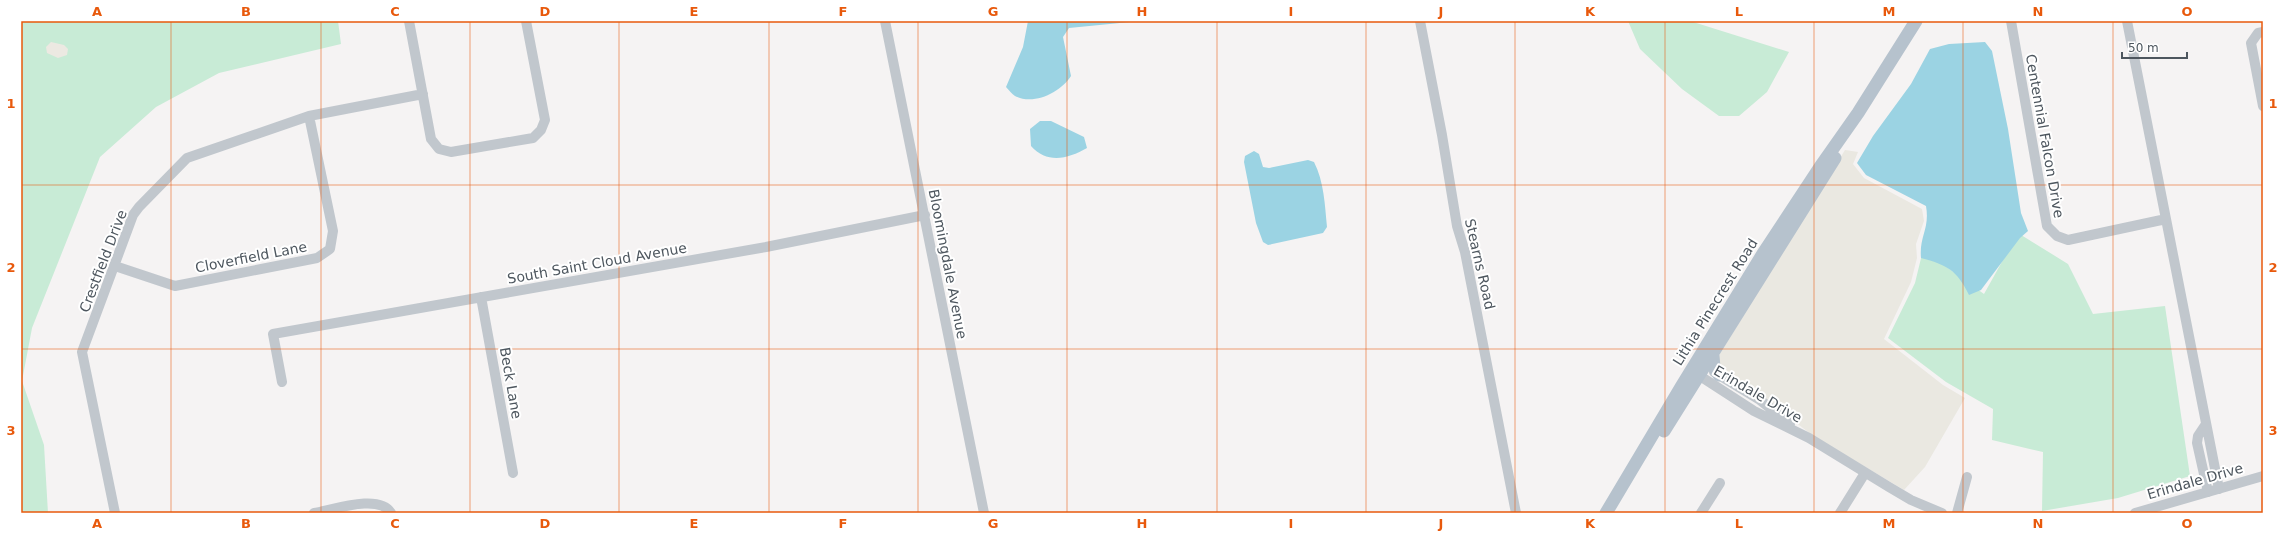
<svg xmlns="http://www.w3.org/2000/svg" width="2284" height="534" font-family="'DejaVu Sans',sans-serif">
<rect width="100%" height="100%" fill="#f5f3f3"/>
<path fill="#eae8e1" d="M1845 150 1858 152 1853 164 1864 178 1922 209 1924 221 1916 244 1917 258 1911 282 1884 339 1943 385 1965 398 1925 467 1904 490 1812 435 1763 397 1722 371 1718 357Z"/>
<path fill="#c8ebd6" d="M21 21H338L341 44 219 73 156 107 100 157 32 328 22 381 44 445 48 513H21Z
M1628 21H1690L1789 52 1767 92 1739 116H1719L1682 89 1640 49Z
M2018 233 2068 264 2093 314 2165 306 2190 476 2118 498 2042 511 2043 452 1992 440 1993 409 1946 382 1888 338 1915 283 1923 250 1984 294Z"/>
<path fill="#ece9e2" d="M51 42 64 45 68 49 67 55 58 58 47 53 46 47Z"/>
<path fill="#9bd3e3" d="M1028 21H1191L1130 22 1069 28 1063 37 1071 76C1061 92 1034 106 1015 96 1012 94 1009 90 1006 87L1023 47Z
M1985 42 1992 51 2008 129 2021 213 2028 231 2020 238 1981 290 1969 295C1957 270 1947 265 1921 258 1919 236 1930 229 1926 206L1866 175 1857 163 1873 136 1911 84 1930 49 1949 44Z
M1040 121H1051L1084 137 1087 148C1068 159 1047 164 1031 146L1030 129Z
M1254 151 1259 154 1263 167 1269 168 1308 160 1314 162C1324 181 1325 206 1327 227L1323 233 1268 245 1263 242 1256 223 1244 162 1245 156Z"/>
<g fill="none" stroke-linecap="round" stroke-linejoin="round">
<path stroke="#c1c7cd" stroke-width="10" d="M409 21 431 139 439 149 451 152 533 138 541 130 545 120 526 21
M885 21 984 513
M1420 21 1442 135 1457 226 1465 252 1516 513
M2011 21 2047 226 2057 236 2068 240 2166 219 2127 21
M2263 32 2258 33 2251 43 2263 106
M2166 219 2219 489
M115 266 175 286 317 258 330 249 333 231 309 116
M481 297 513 473
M1696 370 1700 376 1754 411 1809 438 1889 487 1911 500 1942 513
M1714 372 1760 400 1790 424
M282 382 273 334 766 247 925 215
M2206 424 2198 436 2197 443 2208 492
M115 513 82 352 133 215 139 207 187 158 309 116 423 94
M314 513C332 510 380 493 391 513
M1701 513 1720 483
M1840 513 1865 473
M1957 513 1967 477
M2135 513 2263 476"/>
<path stroke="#b6c2cd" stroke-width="13" d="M1713 356 1714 367 1719 375
M1664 431 1835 158
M1606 513 1681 387 1764 252 1820 167 1858 113 1916 21"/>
</g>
<path fill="none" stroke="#e8590c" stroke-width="1" stroke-opacity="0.55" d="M171 21V513M321 21V513M470 21V513M619 21V513M769 21V513M918 21V513M1067 21V513M1217 21V513M1366 21V513M1515 21V513M1665 21V513M1814 21V513M1963 21V513M2113 21V513M21 185H2263M21 349H2263"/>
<g text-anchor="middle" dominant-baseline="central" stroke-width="4" stroke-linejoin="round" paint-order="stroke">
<g font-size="14" fill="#4d565e" stroke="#fff">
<text transform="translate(2045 136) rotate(80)">Centennial Falcon Drive</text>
<text transform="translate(251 257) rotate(-11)">Cloverfield Lane</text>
<text transform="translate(103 261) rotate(-69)">Crestfield Drive</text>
<text transform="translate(597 263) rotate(-10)">South Saint Cloud Avenue</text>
<text transform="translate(948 264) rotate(79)">Bloomingdale Avenue</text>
<text transform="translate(1480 264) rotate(77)">Stearns Road</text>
<text transform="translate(1715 302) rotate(-58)">Lithia Pinecrest Road</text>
<text transform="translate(511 383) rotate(80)">Beck Lane</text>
<text transform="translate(1758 394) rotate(30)">Erindale Drive</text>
<text transform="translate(2195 481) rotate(-16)">Erindale Drive</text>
</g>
</g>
<rect width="2284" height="534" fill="none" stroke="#ffffff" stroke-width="44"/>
<path d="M2122 52v6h65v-6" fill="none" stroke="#4d565e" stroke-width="2"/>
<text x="2128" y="52" font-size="12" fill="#4d565e" stroke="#ffffff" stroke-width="3" paint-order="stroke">50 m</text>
<rect x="22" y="22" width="2240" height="490" fill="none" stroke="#e8590c" stroke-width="1.5"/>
<g font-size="13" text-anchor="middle" font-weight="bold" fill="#e8590c">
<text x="97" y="16">A</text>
<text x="246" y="16">B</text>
<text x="395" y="16">C</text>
<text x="545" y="16">D</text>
<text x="694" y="16">E</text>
<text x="843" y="16">F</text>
<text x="993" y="16">G</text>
<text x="1142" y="16">H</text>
<text x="1291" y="16">I</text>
<text x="1441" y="16">J</text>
<text x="1590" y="16">K</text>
<text x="1739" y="16">L</text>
<text x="1889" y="16">M</text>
<text x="2038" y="16">N</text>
<text x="2187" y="16">O</text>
<text x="11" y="108">1</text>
<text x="2273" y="108">1</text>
<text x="11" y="272">2</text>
<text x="2273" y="272">2</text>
<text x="11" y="435">3</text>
<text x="2273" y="435">3</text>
<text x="97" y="528">A</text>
<text x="246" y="528">B</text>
<text x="395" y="528">C</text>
<text x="545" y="528">D</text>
<text x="694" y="528">E</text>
<text x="843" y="528">F</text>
<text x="993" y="528">G</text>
<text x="1142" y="528">H</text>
<text x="1291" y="528">I</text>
<text x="1441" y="528">J</text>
<text x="1590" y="528">K</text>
<text x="1739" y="528">L</text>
<text x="1889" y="528">M</text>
<text x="2038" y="528">N</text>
<text x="2187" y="528">O</text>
</g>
</svg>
